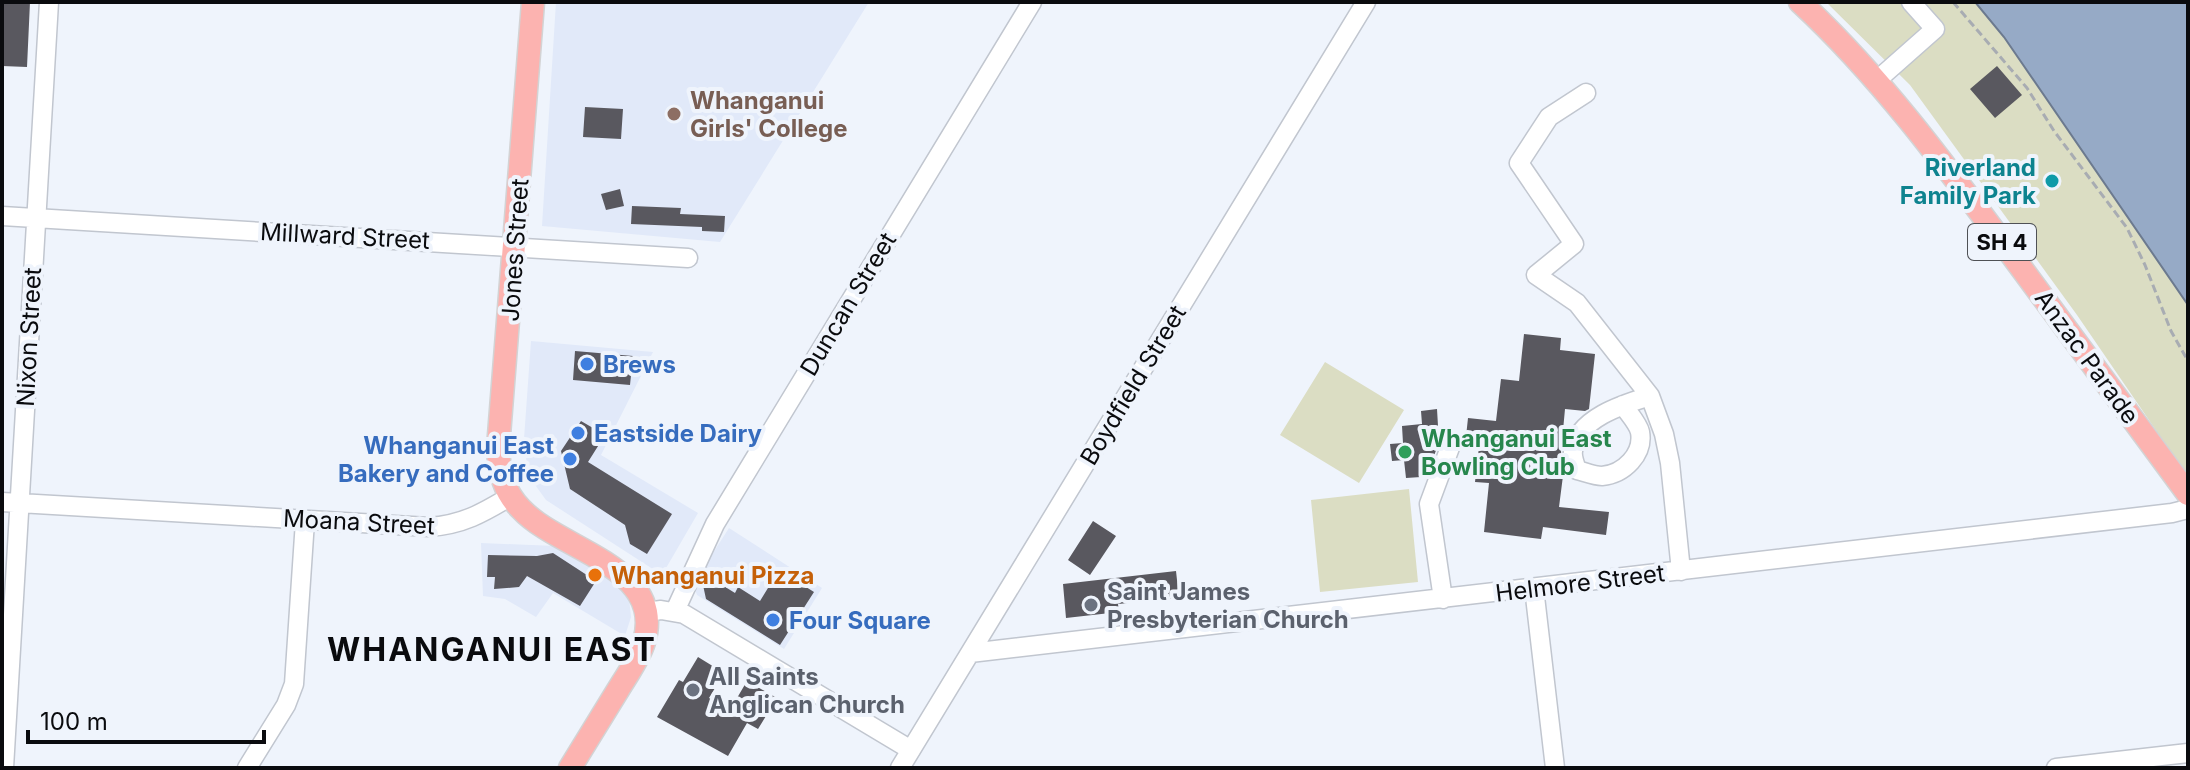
<svg xmlns="http://www.w3.org/2000/svg" width="2190" height="770" font-family="Inter,sans-serif">
<rect width="100%" height="100%" fill="#eff4fc"/>
<path fill="#e1e9f9" d="M556 2H869L720 242 542 226Z
M531 341 653 352 601 455 698 513 662 575 546 500 533 482 527 466 524 439Z
M729 528 822 588 784 649 697 595 693 584Z
M481 543 555 546 624 587 629 598 631 617 625 636 553 593 536 617 505 599 483 596Z"/>
<path fill="#dbddc3" d="M1826 2H1993L2188 277V477L2077 315 1910 85Z
M1325 362 1404 410 1359 483 1280 435Z
M1409 489 1418 582 1320 592 1311 500Z"/>
<path fill="#96aac6" stroke="#6c7a8f" stroke-width="2" d="M1975 2H2188V305L2004 37Z"/>
<path fill="#59585f" d="M2 2H30L27 67 2 66Z
M1997 66 2022 95 1995 118 1970 89Z
M585 107 623 109 621 139 583 137Z
M620 189 624 206 606 210 601 194Z
M632 206 681 208 680 214 725 216 724 232 702 231V227L631 224Z
M1524 334 1561 338 1560 350 1595 354 1589 409 1585 411 1565 409 1561 452 1564 468 1559 507 1609 512 1606 535 1543 527 1541 539 1484 532 1489 483 1475 482 1479 447 1465 446 1468 418 1496 421 1501 379 1519 381Z
M575 351 633 356 630 385 573 380Z
M1437 409 1439 443 1431 463 1420 465 1421 477 1406 478 1404 460 1392 461 1390 444 1403 443 1402 426 1422 424 1421 411Z
M581 421 605 435 588 462 672 514 647 554 630 544 625 525 570 489 561 451Z
M1093 521 1116 536 1090 575 1068 560Z
M553 553 596 581 580 606 527 576 519 587 494 589 495 577H487L488 555 537 556Z
M779 570 814 592 780 645 706 599 703 585 709 577 735 593 738 587 760 601Z
M1176 571 1179 598 1118 604 1119 612 1066 618 1063 584Z
M698 657 724 673 709 698 730 710 747 681 777 698 758 729 747 723 728 756 657 717 679 680 683 682Z"/>
<g fill="none" stroke-linecap="round" stroke-linejoin="round">
<defs>
<path id="minor" d="M1875 82 1935 29 1911 2
M1586 93 1549 117 1519 163 1574 244 1536 275 1577 303 1650 396 1664 434 1670 463 1681 571
M2 216 688 258
M1623 405C1628 413 1638 423 1640 432 1644 454 1624 474 1602 476 1594 476 1585 472 1577 470 1575 464 1572 457 1573 451 1577 418 1624 404 1650 396
M2 502 429 527C462 525 483 513 511 496
M1534 588 1555 768
M1443 599 1429 504 1452 442
M675 611 715 524 1032 2
M646 612 661 610 684 614 911 750
M970 653 2172 513 2188 509
M4 768 49 2
M247 768 286 705 294 684 305 521
M900 768 1366 2
M2056 768 2188 753"/>
<path id="major" d="M533 2 498 448C499 472 504 492 521 509 560 551 666 566 644 642 639 659 627 675 618 690 602 716 586 742 570 768
M1800 2C1880 76 1946 166 2011 254 2070 334 2129 414 2188 494"/>
</defs>
<use href="#minor" stroke="#c1c6cf" stroke-width="21"/>
<use href="#major" stroke="#d3d3d4" stroke-width="25"/>
<path stroke="#a8acb2" stroke-width="3" stroke-dasharray="8 4" stroke-linecap="butt" d="M1953 2 2027 88 2054 131 2127 228 2145 265 2171 331 2188 361"/>
<use href="#minor" stroke="#fff" stroke-width="18"/>
<use href="#major" stroke="#fcb3b0" stroke-width="22"/>
</g>
<circle fill="#8d6e63" stroke="#eff4fc" stroke-width="3" cx="674" cy="114" r="8"/>
<circle fill="#0f9aa8" stroke="#eff4fc" stroke-width="3" cx="2052" cy="181" r="8"/>
<g fill="#3f7fe0" stroke="#eff4fc" stroke-width="3">
<circle cx="587" cy="364" r="8"/>
<circle cx="578" cy="433" r="8"/>
<circle cx="570" cy="459" r="8"/>
<circle cx="773" cy="620" r="8"/>
</g>
<circle fill="#2e9e5b" stroke="#eff4fc" stroke-width="3" cx="1405" cy="452" r="8"/>
<circle fill="#e8710a" stroke="#eff4fc" stroke-width="3" cx="595" cy="575" r="8"/>
<g fill="#6b7280" stroke="#eff4fc" stroke-width="3">
<circle cx="1091" cy="605" r="8"/>
<circle cx="693" cy="690" r="8"/>
</g>
<g text-anchor="middle" dominant-baseline="central" stroke-width="8" stroke-linejoin="round" paint-order="stroke">
<rect fill="#eff4fc" stroke="#4f5155" stroke-width="2" x="1968" y="224" width="68" height="36" rx="6"/>
<g font-size="22" font-weight="bold" fill="#0a0b0e">
<text x="2002" y="242">SH 4</text>
</g>
<g font-size="24" font-weight="bold" fill="#785e54" stroke="#eff4fc" text-anchor="start">
<text x="690" y="100">Whanganui<tspan x="690" dy="28">Girls' College</tspan></text>
</g>
<g font-size="24" font-weight="bold" fill="#0d838f" stroke="#eff4fc" text-anchor="end">
<text x="2036" y="167">Riverland<tspan x="2036" dy="28">Family Park</tspan></text>
</g>
<g font-size="24" fill="#0a0b0e" stroke="#eff4fc">
<text transform="translate(345 236) rotate(3)">Millward Street</text>
<text transform="translate(515 250) rotate(-86)">Jones Street</text>
<text transform="translate(848 304) rotate(-59)">Duncan Street</text>
<text transform="translate(29 337) rotate(-87)">Nixon Street</text>
<text transform="translate(2087 357) rotate(54)">Anzac Parade</text>
<text transform="translate(1133 385) rotate(-59)">Boydfield Street</text>
<text transform="translate(359 522) rotate(3)">Moana Street</text>
<text transform="translate(1580 583) rotate(-7)">Helmore Street</text>
</g>
<g font-size="24" font-weight="bold" fill="#366cbe" stroke="#eff4fc" text-anchor="start">
<text x="603" y="364">Brews</text>
<text x="594" y="433">Eastside Dairy</text>
<text x="554" y="445" text-anchor="end">Whanganui East<tspan x="554" dy="28">Bakery and Coffee</tspan></text>
<text x="789" y="620">Four Square</text>
</g>
<g font-size="24" font-weight="bold" fill="#27864d" stroke="#eff4fc" text-anchor="start">
<text x="1421" y="438">Whanganui East<tspan x="1421" dy="28">Bowling Club</tspan></text>
</g>
<g font-size="24" font-weight="bold" fill="#c56008" stroke="#eff4fc" text-anchor="start">
<text x="611" y="575">Whanganui Pizza</text>
</g>
<g font-size="24" font-weight="bold" fill="#5b616d" stroke="#eff4fc" text-anchor="start">
<text x="1107" y="591">Saint James<tspan x="1107" dy="28">Presbyterian Church</tspan></text>
<text x="709" y="676">All Saints<tspan x="709" dy="28">Anglican Church</tspan></text>
</g>
<g font-size="32" font-weight="bold" letter-spacing="2" fill="#0a0b0e" stroke="#eff4fc">
<text x="492" y="649">WHANGANUI EAST</text>
</g>
</g>
<rect width="2190" height="770" fill="none" stroke="#0a0b0e" stroke-width="8"/>
<path d="M28 730v12h236v-12" fill="none" stroke="#0a0b0e" stroke-width="4"/>
<text x="40" y="730" font-size="24" fill="#0a0b0e" stroke="#eff4fc" stroke-width="6" paint-order="stroke">100 m</text>
</svg>
